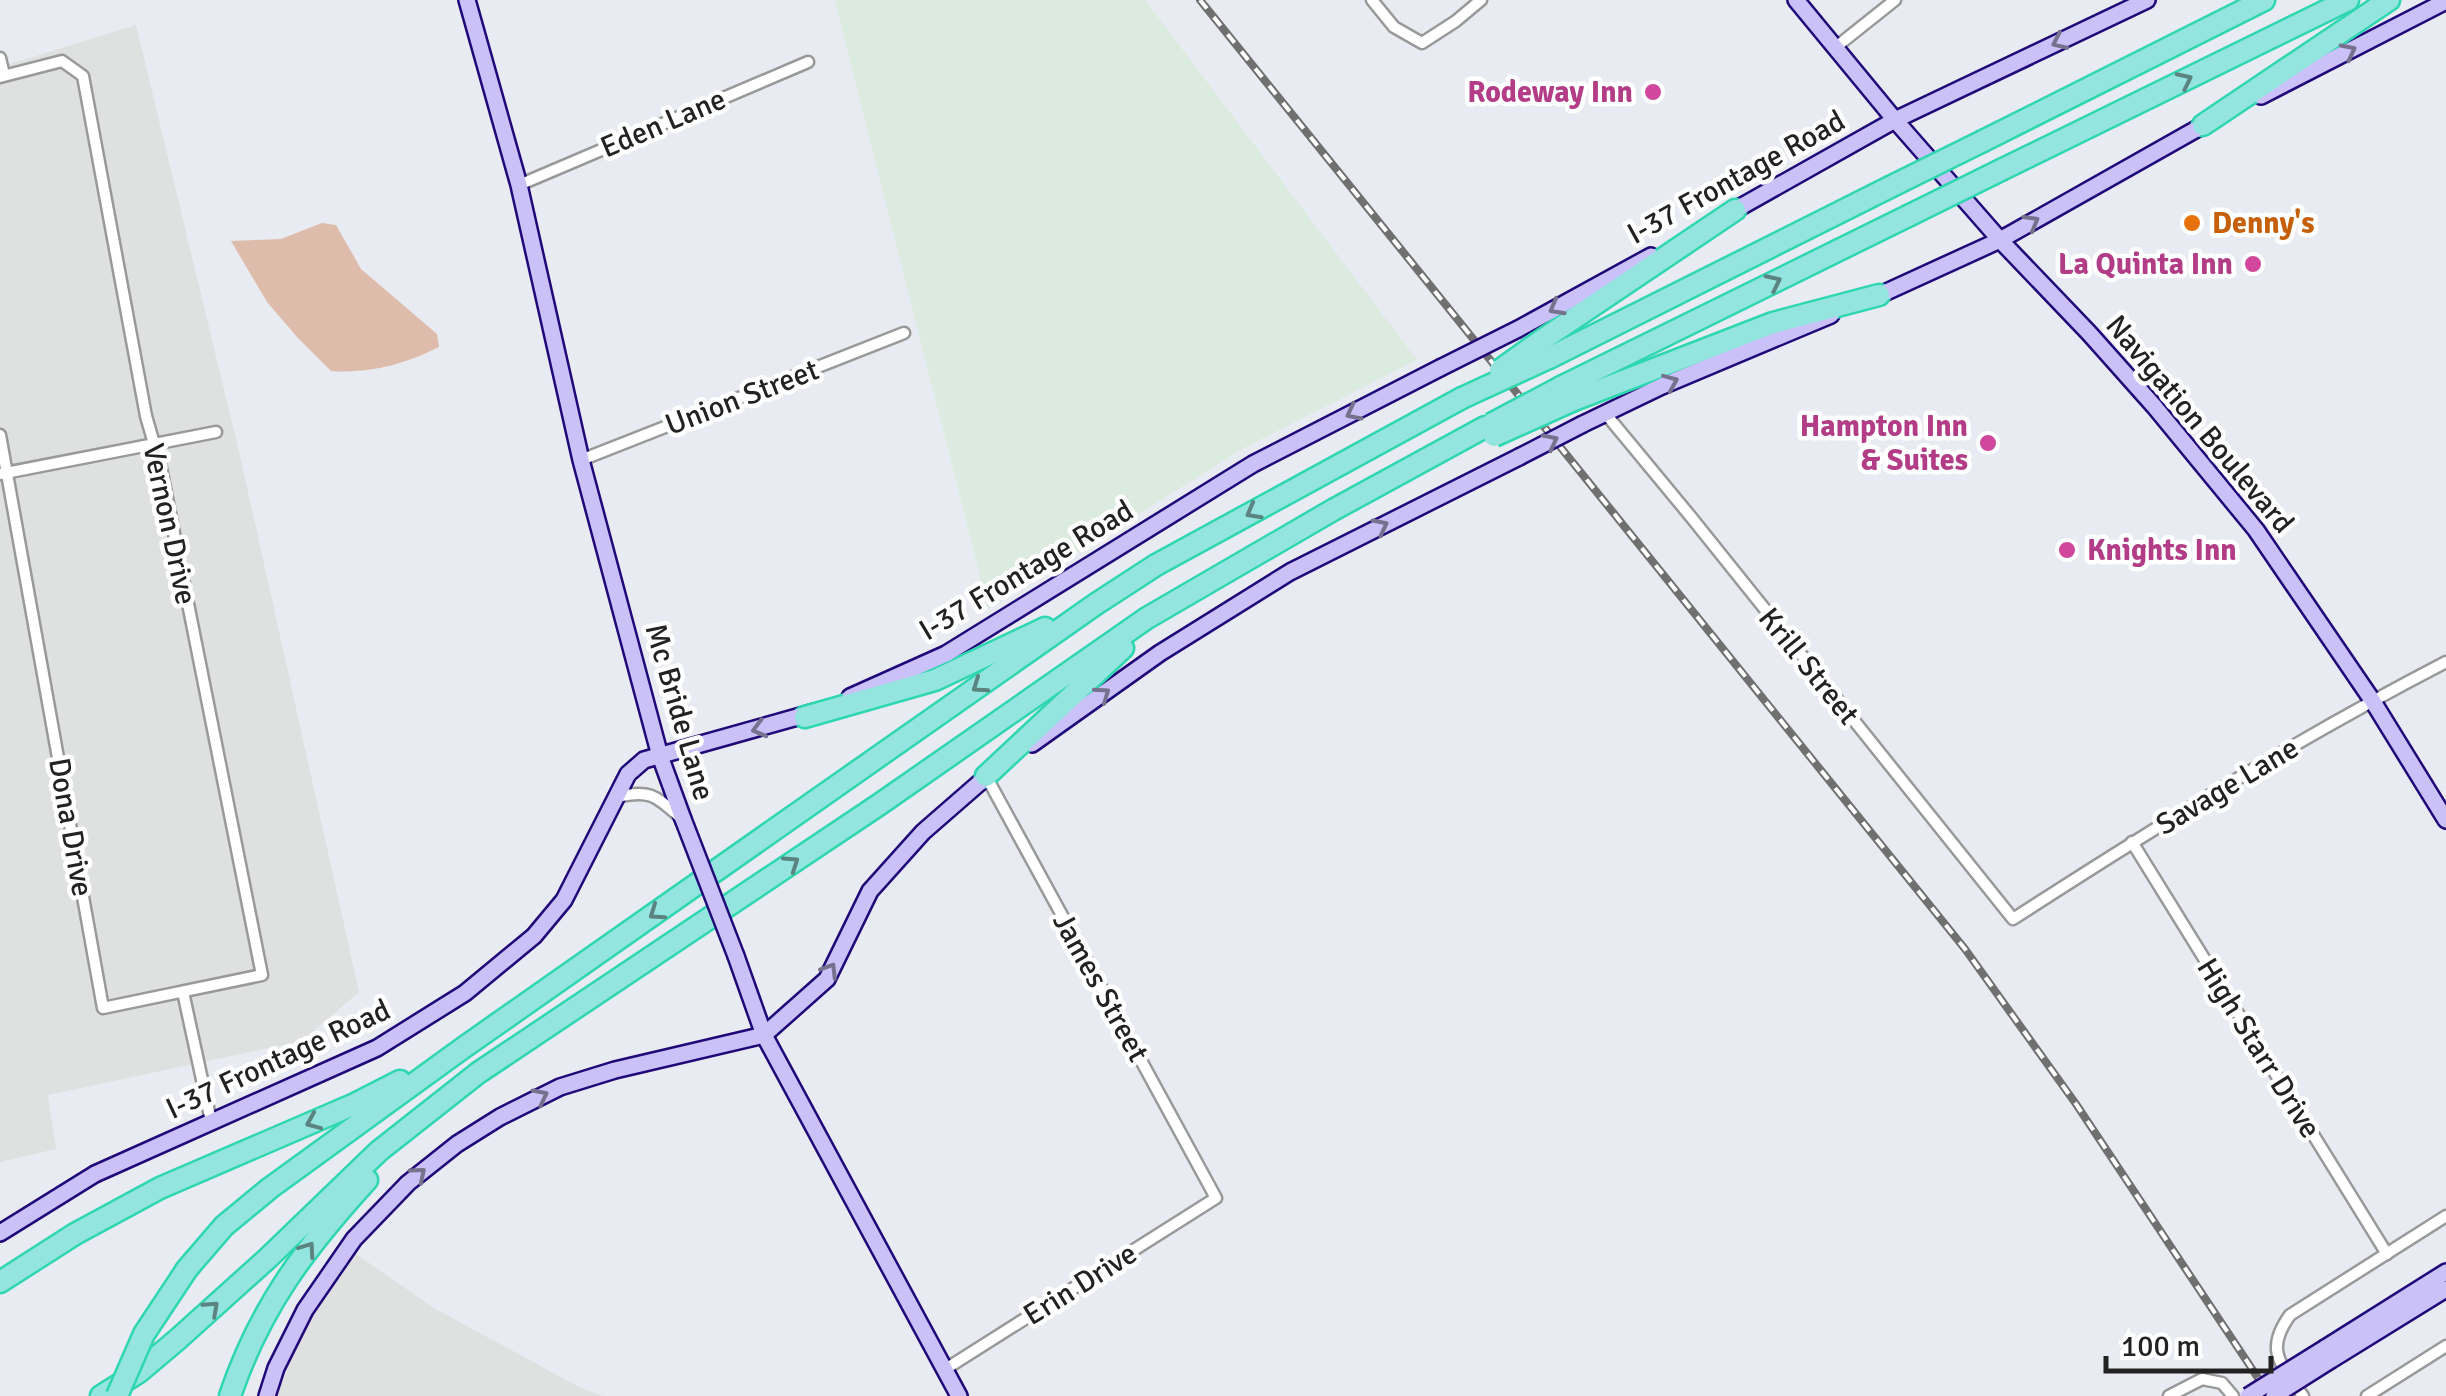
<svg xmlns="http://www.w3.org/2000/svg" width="2446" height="1396" font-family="Signika,sans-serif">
<rect width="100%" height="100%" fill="#e9ebf2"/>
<g fill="#dfe0e0">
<polygon points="136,25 241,460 359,992 302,1041 48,1095 56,1149 0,1162 0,67"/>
<polygon points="353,1252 434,1308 579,1387 603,1396 274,1396 289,1358 317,1305"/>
</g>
<polygon fill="#dbebe0" points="835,0 1145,0 1417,360 1242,449 988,609"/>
<path fill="#ddbcab" d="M322 223 336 225 361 269 437 334 439 347C406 364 368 374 331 371L297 337 267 302 231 241 281 239Z"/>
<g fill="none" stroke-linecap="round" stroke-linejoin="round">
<g stroke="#999" stroke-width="15">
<g id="street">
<polyline points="1372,0 1394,27 1422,43 1456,21 1481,0"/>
<polyline points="1836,47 1895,0"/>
<polyline points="0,58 4,75"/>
<polyline points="0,77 62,61 83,76 146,416 161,468 262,975 103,1008 0,435"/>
<polyline points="519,185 808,62"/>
<path d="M1605 413 1691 517 2013 919C2154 828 2297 739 2446 662"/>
<polyline points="581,460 904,333"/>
<polyline points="0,474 216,432"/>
<path d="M617 797C650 789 656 796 681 818"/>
<polyline points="2132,842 2387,1254"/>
<polyline points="183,992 211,1121"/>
<polyline points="944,1370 1216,1198 986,776"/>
<polyline points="2169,1396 2202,1379 2222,1383 2233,1396"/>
<path d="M2303 1396C2281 1364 2264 1351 2290 1315L2446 1216"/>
<polyline points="2367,1396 2446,1346"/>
</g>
</g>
<g stroke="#210879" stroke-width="20">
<g id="secondary">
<polyline points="467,0 519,185 581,460 660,756 683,819"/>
<polyline points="1796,0 1895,120 2000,240 2089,333 2154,406 2256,530 2372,700 2446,820"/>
<polyline points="2261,96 2446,1"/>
<polyline points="1728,214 1895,120 2147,0"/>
<polyline points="1871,299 2000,240 2209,122"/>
<polyline points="1518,329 1651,256"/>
<polyline points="1583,424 1662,386 1831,315"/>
<polyline points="850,697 946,654 1253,464 1440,368"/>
<polyline points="1032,744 1160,653 1290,572 1519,457"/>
<polyline points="736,956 764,1035 959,1396"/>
<polyline points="0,1233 95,1174 377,1048 465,993 534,936 564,900 628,774 644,760 815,712"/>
<polyline points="2325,1348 2446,1272"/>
<polyline points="2331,1360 2446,1289"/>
<polyline points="267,1396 276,1368 305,1310 354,1239 408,1183 457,1144 500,1117 560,1087 615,1070 764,1035 827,979 870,891 923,832 993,771"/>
</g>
</g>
<g stroke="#2fd7b0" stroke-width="25">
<g id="highway">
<polyline points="2203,125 2389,0"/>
<polyline points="1983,141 2264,0"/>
<polyline points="2003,169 2348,0"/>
<polyline points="1539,342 1735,210"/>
<polyline points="1549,358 1890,187"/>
<polyline points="1561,387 1908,216"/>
<polyline points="1574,400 1773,323 1879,295"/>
<polyline points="805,717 935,680 1045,628"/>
<polyline points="986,776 1123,648"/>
<polyline points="187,1269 224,1226 270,1188 463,1048 1096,604 1156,565 1462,398"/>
<polyline points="0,1282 75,1234 160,1188 355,1104 400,1081"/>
<polyline points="101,1396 139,1372 178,1339 268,1258 379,1151 478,1073 880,804 1147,618 1333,510 1485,427"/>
<path d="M230 1396C260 1307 305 1248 367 1180"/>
</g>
</g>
<use href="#street" stroke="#fff" stroke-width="10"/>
<use href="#secondary" stroke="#cac1f8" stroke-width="15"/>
<use href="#highway" stroke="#94e5df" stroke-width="20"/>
<g stroke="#707070" stroke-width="8">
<polyline id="rail" points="1200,0 1965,949 2076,1104 2270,1396"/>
</g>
<use href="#rail" stroke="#fff" stroke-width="4" stroke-dasharray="11" stroke-linecap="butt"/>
<g stroke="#210879" stroke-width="20" stroke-linecap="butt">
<g id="secondary-bridge">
<polyline points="1440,368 1518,329"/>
<polyline points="1519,457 1583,424"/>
<polyline points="683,819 736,956"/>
<polyline points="2248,1396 2325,1348"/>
<polyline points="2274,1396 2331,1360"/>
</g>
</g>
<g stroke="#2fd7b0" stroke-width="25" stroke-linecap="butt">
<g id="highway-bridge">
<polyline points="1890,187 1983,141"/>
<polyline points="1908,216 2003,169"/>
<polyline points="1500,370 1539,342"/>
<polyline points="1462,398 1549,358"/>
<polyline points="1491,424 1561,387"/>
<polyline points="1494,436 1574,400"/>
<polyline points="117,1396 144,1334 187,1269"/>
</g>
</g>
<use href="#secondary-bridge" stroke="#cac1f8" stroke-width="15"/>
<use href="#highway-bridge" stroke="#94e5df" stroke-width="20"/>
</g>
<defs><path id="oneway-chevron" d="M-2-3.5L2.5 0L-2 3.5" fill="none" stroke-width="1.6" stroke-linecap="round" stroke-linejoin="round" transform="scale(2.5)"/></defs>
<g stroke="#76728d">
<use href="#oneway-chevron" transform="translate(2059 42) rotate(155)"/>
<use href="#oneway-chevron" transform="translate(2349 51) rotate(-27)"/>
<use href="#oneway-chevron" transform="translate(2032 222) rotate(-30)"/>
<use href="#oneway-chevron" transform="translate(1556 308) rotate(151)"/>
<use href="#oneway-chevron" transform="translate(1671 382) rotate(-23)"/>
<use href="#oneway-chevron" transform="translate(1353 413) rotate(153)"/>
<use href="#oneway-chevron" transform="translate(1551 441) rotate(-27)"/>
<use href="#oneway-chevron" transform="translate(1381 526) rotate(-27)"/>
<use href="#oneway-chevron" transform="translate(1103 694) rotate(-35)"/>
<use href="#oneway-chevron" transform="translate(759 729) rotate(165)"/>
<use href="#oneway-chevron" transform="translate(830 970) rotate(-58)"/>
<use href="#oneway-chevron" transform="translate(541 1096) rotate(-27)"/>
<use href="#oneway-chevron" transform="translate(419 1174) rotate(-40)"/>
</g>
<g stroke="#5b8480">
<use href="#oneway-chevron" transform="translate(2185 80) rotate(-26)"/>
<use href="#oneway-chevron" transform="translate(1774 282) rotate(-26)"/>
<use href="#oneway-chevron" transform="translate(1253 512) rotate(151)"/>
<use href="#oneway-chevron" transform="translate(979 686) rotate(145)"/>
<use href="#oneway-chevron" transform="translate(792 863) rotate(-34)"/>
<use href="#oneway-chevron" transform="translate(656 913) rotate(145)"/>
<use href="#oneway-chevron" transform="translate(313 1122) rotate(157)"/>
<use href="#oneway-chevron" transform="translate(308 1249) rotate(-55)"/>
<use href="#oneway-chevron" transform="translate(212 1308) rotate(-42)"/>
</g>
<g fill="#d1479c" stroke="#fff" stroke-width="4">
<circle cx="1653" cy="92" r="10"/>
<circle cx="2253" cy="264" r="10"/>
<circle cx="1988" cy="443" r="10"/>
<circle cx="2067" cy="550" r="10"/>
</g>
<circle fill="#e8710a" stroke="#fff" stroke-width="4" cx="2192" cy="223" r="10"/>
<g text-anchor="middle" stroke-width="9" stroke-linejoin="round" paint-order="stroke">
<g font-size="30" font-weight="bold" fill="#b23c85" stroke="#fff" text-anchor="end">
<text x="1633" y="102">Rodeway Inn</text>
<text x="2233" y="274">La Quinta Inn</text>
<text x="1968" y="436">Hampton Inn<tspan x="1968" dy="34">&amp; Suites</tspan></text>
<text x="2087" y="560" text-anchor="start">Knights Inn</text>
</g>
<g font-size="30" fill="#222" stroke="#fff">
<text transform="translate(663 123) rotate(-23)" y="10">Eden Lane</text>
<text transform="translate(1736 177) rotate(-29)" y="10">I-37 Frontage Road</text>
<text transform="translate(742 397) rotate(-21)" y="10">Union Street</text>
<text transform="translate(2200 424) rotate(50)" y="10">Navigation Boulevard</text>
<text transform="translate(170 524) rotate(78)" y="10">Vernon Drive</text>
<text transform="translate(1026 570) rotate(-31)" y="10">I-37 Frontage Road</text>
<text transform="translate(1809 666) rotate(51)" y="10">Krill Street</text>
<text transform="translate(680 712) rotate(74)" y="10">Mc Bride Lane</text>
<text transform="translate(2227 786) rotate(-31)" y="10">Savage Lane</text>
<text transform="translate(71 827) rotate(80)" y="10">Dona Drive</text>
<text transform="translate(1101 987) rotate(61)" y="10">James Street</text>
<text transform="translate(2259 1048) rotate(58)" y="10">High Starr Drive</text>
<text transform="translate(278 1059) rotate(-25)" y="10">I-37 Frontage Road</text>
<text transform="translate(1080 1284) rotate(-32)" y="10">Erin Drive</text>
</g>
<g font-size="30" font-weight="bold" fill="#c56008" stroke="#fff" text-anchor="start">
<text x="2212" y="233">Denny's</text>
</g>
</g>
<path d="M2106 1356v15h165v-15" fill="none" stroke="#222222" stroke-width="5"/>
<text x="2121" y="1356" font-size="30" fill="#222222" stroke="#ffffff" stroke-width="8" paint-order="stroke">100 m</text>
</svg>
